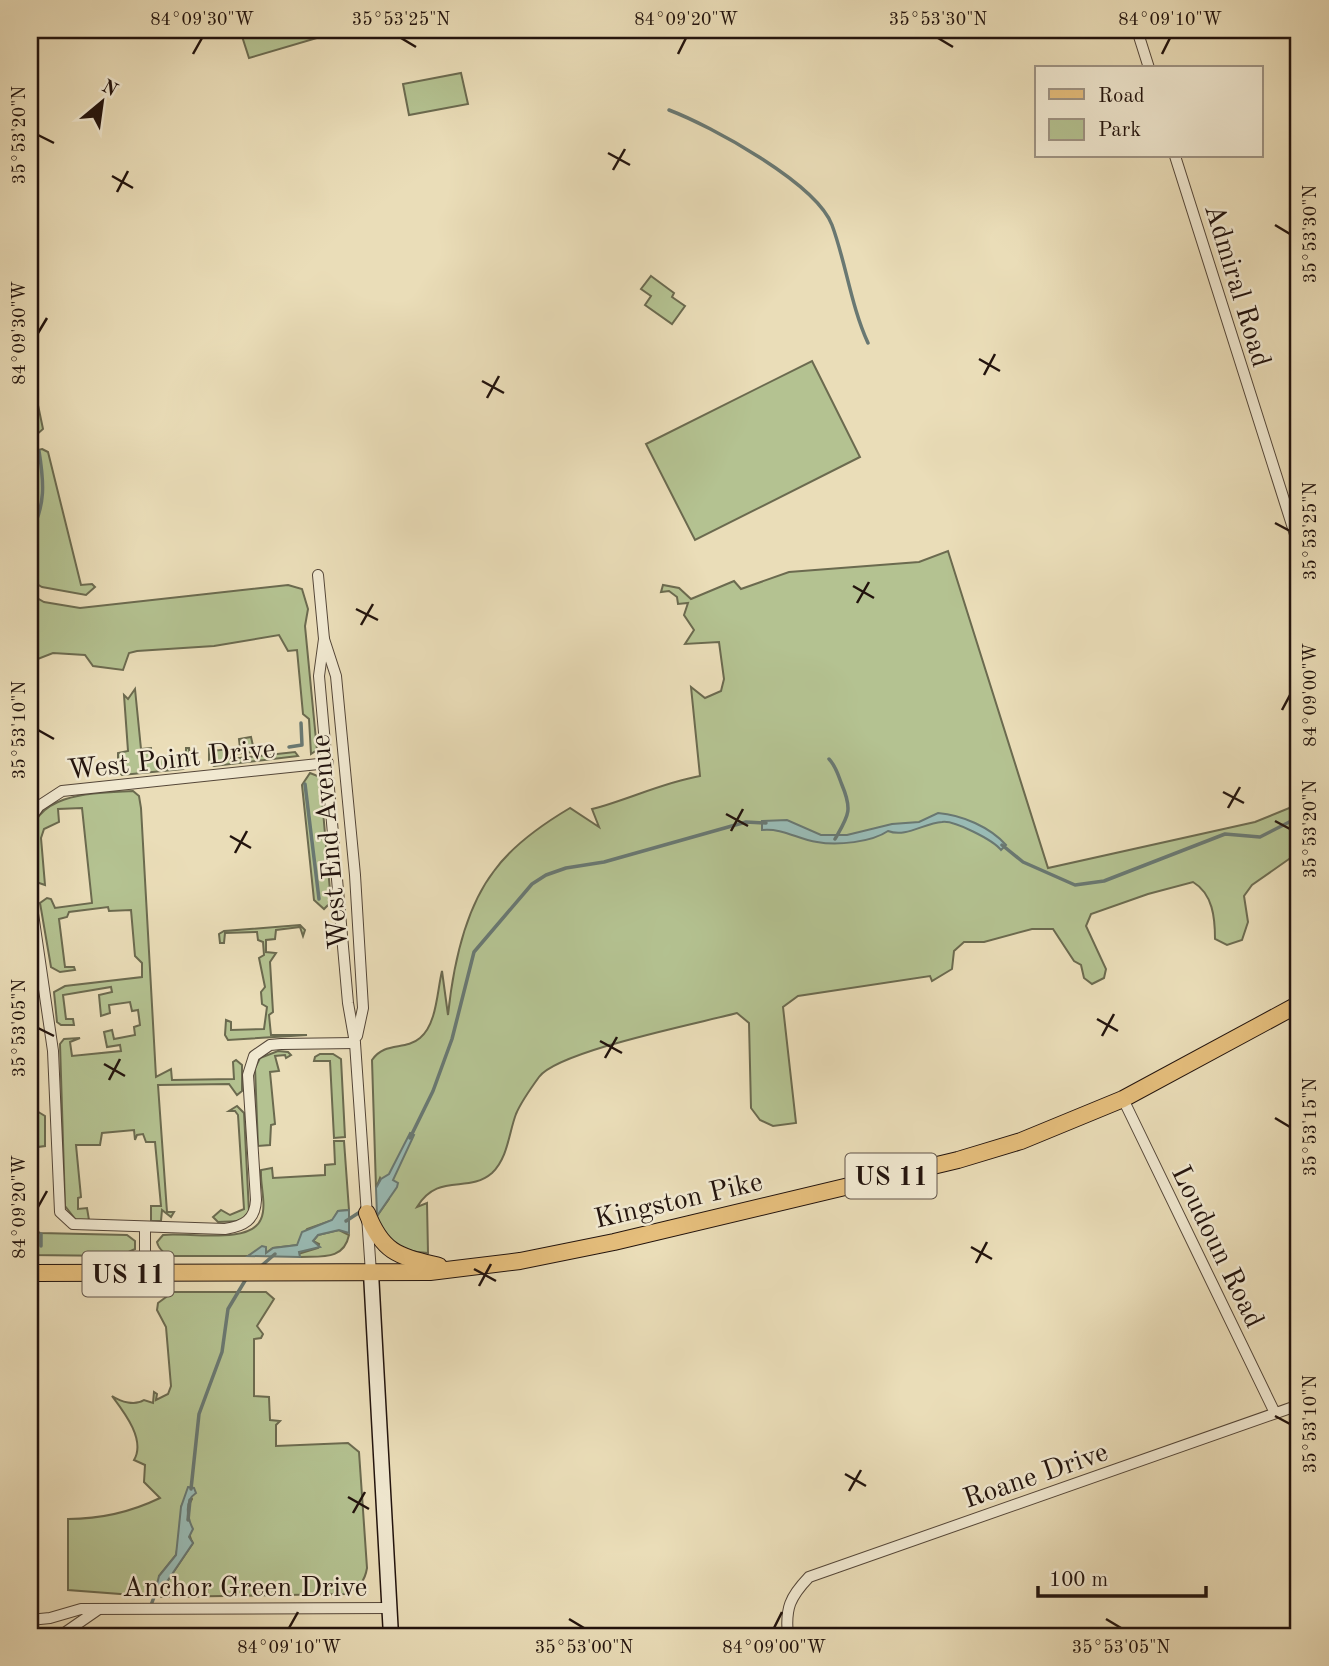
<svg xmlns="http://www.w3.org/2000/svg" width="1329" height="1666" font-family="'Old Standard TT',serif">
<rect width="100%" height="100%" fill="#eaddb8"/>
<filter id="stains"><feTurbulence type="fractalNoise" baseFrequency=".00286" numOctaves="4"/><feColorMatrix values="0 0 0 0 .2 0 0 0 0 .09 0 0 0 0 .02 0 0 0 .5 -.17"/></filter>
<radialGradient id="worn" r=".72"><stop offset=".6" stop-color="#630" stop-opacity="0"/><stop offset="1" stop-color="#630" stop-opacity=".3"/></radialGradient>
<g fill="#b4c291" stroke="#6b6a4f" stroke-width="2" fill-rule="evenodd">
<polygon points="240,30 344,30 249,58"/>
<polygon points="461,73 468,104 409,115 403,84"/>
<polygon points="651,276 674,293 672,297 685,306 672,324 645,305 651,296 641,289"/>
<polygon points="812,361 860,457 695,540 646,444"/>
<polygon points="30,367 43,429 34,437 30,436"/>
<polygon points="42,449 48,452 81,585 92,584 95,587 86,595 42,587 30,580 30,452"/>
<path d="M948 551 1048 868 1255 822 1299 804V852L1252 885 1244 896 1248 922 1242 940 1227 945 1215 939C1215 918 1213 894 1193 882L1148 894 1091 914 1086 926 1106 969 1104 978 1092 984 1084 978 1081 965 1074 961 1053 929H1032L984 942H964L954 951 952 969 932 981 930 976 798 996 783 1007 796 1123 773 1126 760 1120 751 1108 749 1023 737 1013C700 1023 558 1051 539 1077 531 1088 521 1102 516 1114 509 1132 508 1158 492 1173 468 1194 438 1172 417 1207L427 1203 428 1253C401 1251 383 1246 377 1216L389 1199 380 1178 376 1188 372 1060C385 1041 405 1051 420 1038 437 1024 437 991 442 971L448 1015C453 967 464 910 494 871 512 846 543 824 570 808L599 827 592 809C628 800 661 783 700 776L691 687 705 698 721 691 724 679 719 642 685 644 694 630 684 615 688 603 678 604 677 597 669 591 661 592 663 585 679 588 691 599 734 581 741 589 789 572 919 562Z"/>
<polygon points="288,585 302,589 308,609 305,626 317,750 311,754 309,719 303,714 297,650 288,651 279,635 214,646 137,651 129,653 123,670 93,666 85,655 53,653 30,662 30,594 44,602 80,608"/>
<polygon points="135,689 141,749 151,748 152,758 186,754 186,748 189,748 190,764 183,769 122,775 118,771 118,753 128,751 124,695 128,699"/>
<polygon points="251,737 253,746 260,746 255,752 231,754 230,759 295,752 298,756 214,766 209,763 209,743 211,751 240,748 239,739"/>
<polygon points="310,773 320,777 331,902 324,909 314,900 302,785"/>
<path d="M133 791 139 796 141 808 156 1077 171 1069 172 1080 234 1079 233 1062 236 1060 242 1065V1091L237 1095 229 1084 158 1085 167 1212H174L171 1217 162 1210 161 1221H151V1206H161L155 1142H146L143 1134 137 1135 135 1140 134 1130 102 1133 100 1145H76L81 1197 78 1198V1209L87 1208 89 1220H76L65 1206 60 1044 64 1039 80 1038 70 1042 72 1056 121 1051 120 1045 107 1047 104 1032 112 1030 114 1039 135 1035 134 1027 140 1025 138 1010 132 1011 130 1002 109 1005 110 1013 101 1016 99 995 112 992 111 987 63 995 66 1019H73L74 1025H61L57 1022 54 992 65 986 142 977V963L135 956 131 910 109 911 108 907 69 912 67 917 59 919 65 967H74L75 970 60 972 51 967 40 903 47 898 51 899 55 908 92 903 82 808 58 809 59 822 44 829 41 838 45 885 36 882C34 868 30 853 31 839 33 791 99 793 133 791Z"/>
<polygon points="300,925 305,930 303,936 300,927 276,930 275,939 266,940 266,952 276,953 270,962 273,1012 269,1015 271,1035 307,1035 228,1040 225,1035 226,1020 231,1022 231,1030 264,1029 267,1007 262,1004 261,992 265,987 259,958 264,955 263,942 258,940 257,932 225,933 224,943 220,943 219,934 224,931"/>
<polygon points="278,1051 288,1052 291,1055 286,1058 285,1055 275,1056 279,1071 270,1072 275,1124 271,1125 270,1145 258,1146 255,1068 260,1058"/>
<polygon points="320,1054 333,1054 341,1059 345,1137 334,1138 330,1061 314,1061 315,1057"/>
<polygon points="237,1106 244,1113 249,1212 241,1221 218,1222 213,1217 221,1210 230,1215 244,1209 238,1115 235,1111 229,1111"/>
<polygon points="35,1110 45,1116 45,1146 30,1148 30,1114"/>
<path d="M334 1141H344L349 1210 338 1211 333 1220 307 1229 298 1245 273 1248 266 1253 258 1250 248 1256H175C166 1255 159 1250 157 1242L163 1235C187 1232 251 1245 261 1219 267 1205 260 1186 261 1170L272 1168 273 1178 325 1175V1165L335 1164Z"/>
<polygon points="30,1228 40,1233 127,1235 135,1241 135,1249 120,1256 30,1255"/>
<path d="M339 1230 349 1235C344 1260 322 1256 300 1257L298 1254 318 1248 319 1244 313 1241 318 1235Z"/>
<path d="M173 1292H266L274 1299 257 1326 263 1334 261 1338 254 1339V1396L269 1397 270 1420 280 1421 276 1425V1446L348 1443 359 1452 367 1568C365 1581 359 1588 346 1594L160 1597 68 1590V1519C100 1519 131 1512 160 1498L144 1482 145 1465 134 1460C146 1440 124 1412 112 1396 121 1402 135 1406 144 1400L153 1403 154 1392 157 1394 156 1400 168 1394 171 1386 166 1327 157 1310 158 1303ZM188 1493 192 1499C186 1508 187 1535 193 1543L162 1589 159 1576 176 1555 181 1529V1507Z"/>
</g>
<g fill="#99bbb5" stroke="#697872" stroke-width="2">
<path d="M938 813C962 815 990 827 1006 845L1001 850C993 840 954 820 942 822 924 823 906 838 888 831 872 842 837 846 817 842 797 839 783 828 762 830V821L787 820 821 835H847L892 824 919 822Z"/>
<polygon points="410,1133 414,1135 393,1180 398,1183 397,1187 377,1216 376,1188 381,1179 389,1174"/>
<polygon points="349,1210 349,1233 339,1230 318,1235 313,1241 320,1247 299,1252 300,1257 248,1256 262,1246 266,1247 266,1253 273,1248 297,1245 302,1232 332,1220 338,1211"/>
<path d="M188 1487 194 1488 196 1493C184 1501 187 1517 193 1529L189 1537 193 1543 162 1589 156 1588 159 1576 176 1555 181 1507Z"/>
</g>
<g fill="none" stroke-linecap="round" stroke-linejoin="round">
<g stroke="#697872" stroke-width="3.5">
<path d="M669 110C711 126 816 183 832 225 846 263 851 306 868 343"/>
<polyline points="30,413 36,435"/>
<path d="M30 534C46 506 44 482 39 451"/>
<polyline points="289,747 302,745 301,723"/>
<path d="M829 759C836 766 838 775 842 785 853 811 848 816 835 839"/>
<polyline points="305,784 319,899"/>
<polyline points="1002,845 1023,862 1075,885 1104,881 1225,834 1260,837 1299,817"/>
<polyline points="410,1138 433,1091 452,1039 474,952 532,884 546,875 566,868 604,862 746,822 766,823"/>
<polyline points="346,1221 363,1210"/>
<polyline points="41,1246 41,1234"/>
<polyline points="260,1267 275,1254"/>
<polyline points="191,1489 199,1414 222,1352 228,1309 246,1279"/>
<polyline points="188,1520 190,1500"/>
<polyline points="150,1608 158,1586"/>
</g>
<g stroke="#544638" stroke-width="12">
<g id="street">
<polyline points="1137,30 1149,68"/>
<polyline points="1175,156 1299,547"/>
<polyline points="318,575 324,639 336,676 355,875 363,1008 357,1036"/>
<polyline points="324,639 319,676 348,1003 355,1043 371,1273"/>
<polyline points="30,819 39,806 62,791 328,763"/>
<path d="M30 893 53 1051 60 1212 73 1224 225 1229C244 1226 255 1220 256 1200L248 1075 254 1056 270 1045 281 1044 355 1043"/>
<polyline points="1123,1099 1275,1413"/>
<polyline points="145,1228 145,1274"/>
<polyline points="30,1620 50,1618 81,1609 390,1608"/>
<polyline points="60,1636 99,1609"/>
<path d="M788 1636C785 1608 790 1597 809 1577L1299 1405"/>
</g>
</g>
<g stroke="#22130d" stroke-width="17">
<polyline id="secondary" points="371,1273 391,1636"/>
</g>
<g stroke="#22130d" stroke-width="18">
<g id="primary">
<path d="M367 1213C383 1254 399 1256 439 1266"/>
<polyline points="30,1273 430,1272 520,1261 614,1242 958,1160 1021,1141 1123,1099 1299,1004"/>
</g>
</g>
<use href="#street" stroke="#f1e9d1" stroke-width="10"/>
<use href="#secondary" stroke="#f1e9d1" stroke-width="14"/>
<use href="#primary" stroke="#e5be7c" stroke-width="16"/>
</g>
<path fill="none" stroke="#22130d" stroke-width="2.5" d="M401 38 416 47M938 38 953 47M193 54 202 38M678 54 686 38M1162 54 1170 38M38 135 54 143M608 153 630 165M613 170 625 149M112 176 133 188M117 192 128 171M1275 225 1290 234M38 333 47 318M979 359 1000 371M984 375 995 354M482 381 504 393M487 398 499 376M1275 523 1290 531M853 586 874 598M857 603 869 582M356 609 378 620M361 625 373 604M1282 710 1290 695M38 730 54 739M1223 792 1244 803M1228 808 1240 787M726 814 748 826M1275 821 1290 829M731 831 743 809M230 836 251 848M235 853 247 831M1097 1019 1118 1031M38 1028 54 1036M1102 1036 1114 1014M600 1041 622 1053M605 1058 617 1037M104 1064 125 1076M109 1080 120 1059M1275 1118 1290 1127M38 1207 47 1191M971 1247 992 1259M976 1263 987 1242M474 1269 496 1281M479 1286 491 1264M1275 1416 1290 1424M845 1474 866 1486M849 1491 861 1470M348 1497 369 1509M353 1513 365 1492M569 1619 584 1628M1106 1619 1121 1628M289 1628 298 1612M774 1628 782 1612"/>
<g text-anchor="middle" stroke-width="5" stroke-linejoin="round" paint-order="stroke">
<g fill="#f1e9d1" stroke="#605348" stroke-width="2">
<rect x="845.5" y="1153.5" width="91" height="45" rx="5"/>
<rect x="82.5" y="1251.5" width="91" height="45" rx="5"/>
</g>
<g font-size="26" font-weight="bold" fill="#22130d">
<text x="891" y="1185">US 11</text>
<text x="128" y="1283">US 11</text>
</g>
<g font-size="28" fill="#22130d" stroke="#f1e9d1">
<text transform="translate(1239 285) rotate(73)" y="10">Admiral Road</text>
<text transform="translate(171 758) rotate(-6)" y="10">West Point Drive</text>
<text transform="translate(328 842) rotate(-95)" y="10">West End Avenue</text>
<text transform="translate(678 1199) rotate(-13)" y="10">Kingston Pike</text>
<text transform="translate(1219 1246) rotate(64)" y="10">Loudoun Road</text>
<text transform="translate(1035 1474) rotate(-19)" y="10">Roane Drive</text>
<text x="245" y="1596">Anchor Green Drive</text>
</g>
</g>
<rect width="1329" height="1666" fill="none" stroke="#eaddb8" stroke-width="77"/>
<rect x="1035" y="66" width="228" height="91" fill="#f1e9d1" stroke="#9e9383" stroke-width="2"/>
<rect x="1049" y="89" width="35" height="10" fill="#e5be7c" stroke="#9e9383" stroke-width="2"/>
<text x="1098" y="102" font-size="21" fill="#22130d">Road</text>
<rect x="1049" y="119" width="35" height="21" fill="#b4c291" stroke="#9e9383" stroke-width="2"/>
<text x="1098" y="136" font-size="21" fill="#22130d">Park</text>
<g transform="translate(102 102) rotate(29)" stroke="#f1e9d1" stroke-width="5" paint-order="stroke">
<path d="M0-5L12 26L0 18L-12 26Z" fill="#22130d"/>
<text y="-10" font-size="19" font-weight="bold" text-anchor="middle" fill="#22130d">N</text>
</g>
<path d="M1038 1586v10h168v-10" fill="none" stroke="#22130d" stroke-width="3.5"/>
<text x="1049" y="1586" font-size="21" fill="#22130d" stroke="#f1e9d1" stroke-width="5" paint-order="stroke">100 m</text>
<rect x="38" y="38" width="1252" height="1590" fill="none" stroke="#22130d" stroke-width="2.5"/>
<g font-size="18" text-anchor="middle" fill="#22130d">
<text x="202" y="25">84°09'30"W</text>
<text x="401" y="25">35°53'25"N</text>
<text x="686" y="25">84°09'20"W</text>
<text x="938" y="25">35°53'30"N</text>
<text x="1170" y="25">84°09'10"W</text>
<text transform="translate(19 135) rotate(-90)" y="6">35°53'20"N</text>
<text transform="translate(1310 234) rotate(-90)" y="6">35°53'30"N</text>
<text transform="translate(19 333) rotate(-90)" y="6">84°09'30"W</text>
<text transform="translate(1310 531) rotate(-90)" y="6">35°53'25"N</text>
<text transform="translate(1310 695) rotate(-90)" y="6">84°09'00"W</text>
<text transform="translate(19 730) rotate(-90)" y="6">35°53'10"N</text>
<text transform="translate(1310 829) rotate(-90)" y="6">35°53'20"N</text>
<text transform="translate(19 1028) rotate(-90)" y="6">35°53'05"N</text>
<text transform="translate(1310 1127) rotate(-90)" y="6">35°53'15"N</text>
<text transform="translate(19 1207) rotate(-90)" y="6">84°09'20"W</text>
<text transform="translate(1310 1424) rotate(-90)" y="6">35°53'10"N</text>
<text x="289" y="1653">84°09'10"W</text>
<text x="584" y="1653">35°53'00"N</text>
<text x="774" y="1653">84°09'00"W</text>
<text x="1121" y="1653">35°53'05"N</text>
</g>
<rect width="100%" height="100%" filter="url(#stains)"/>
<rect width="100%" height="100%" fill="url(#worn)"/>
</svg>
